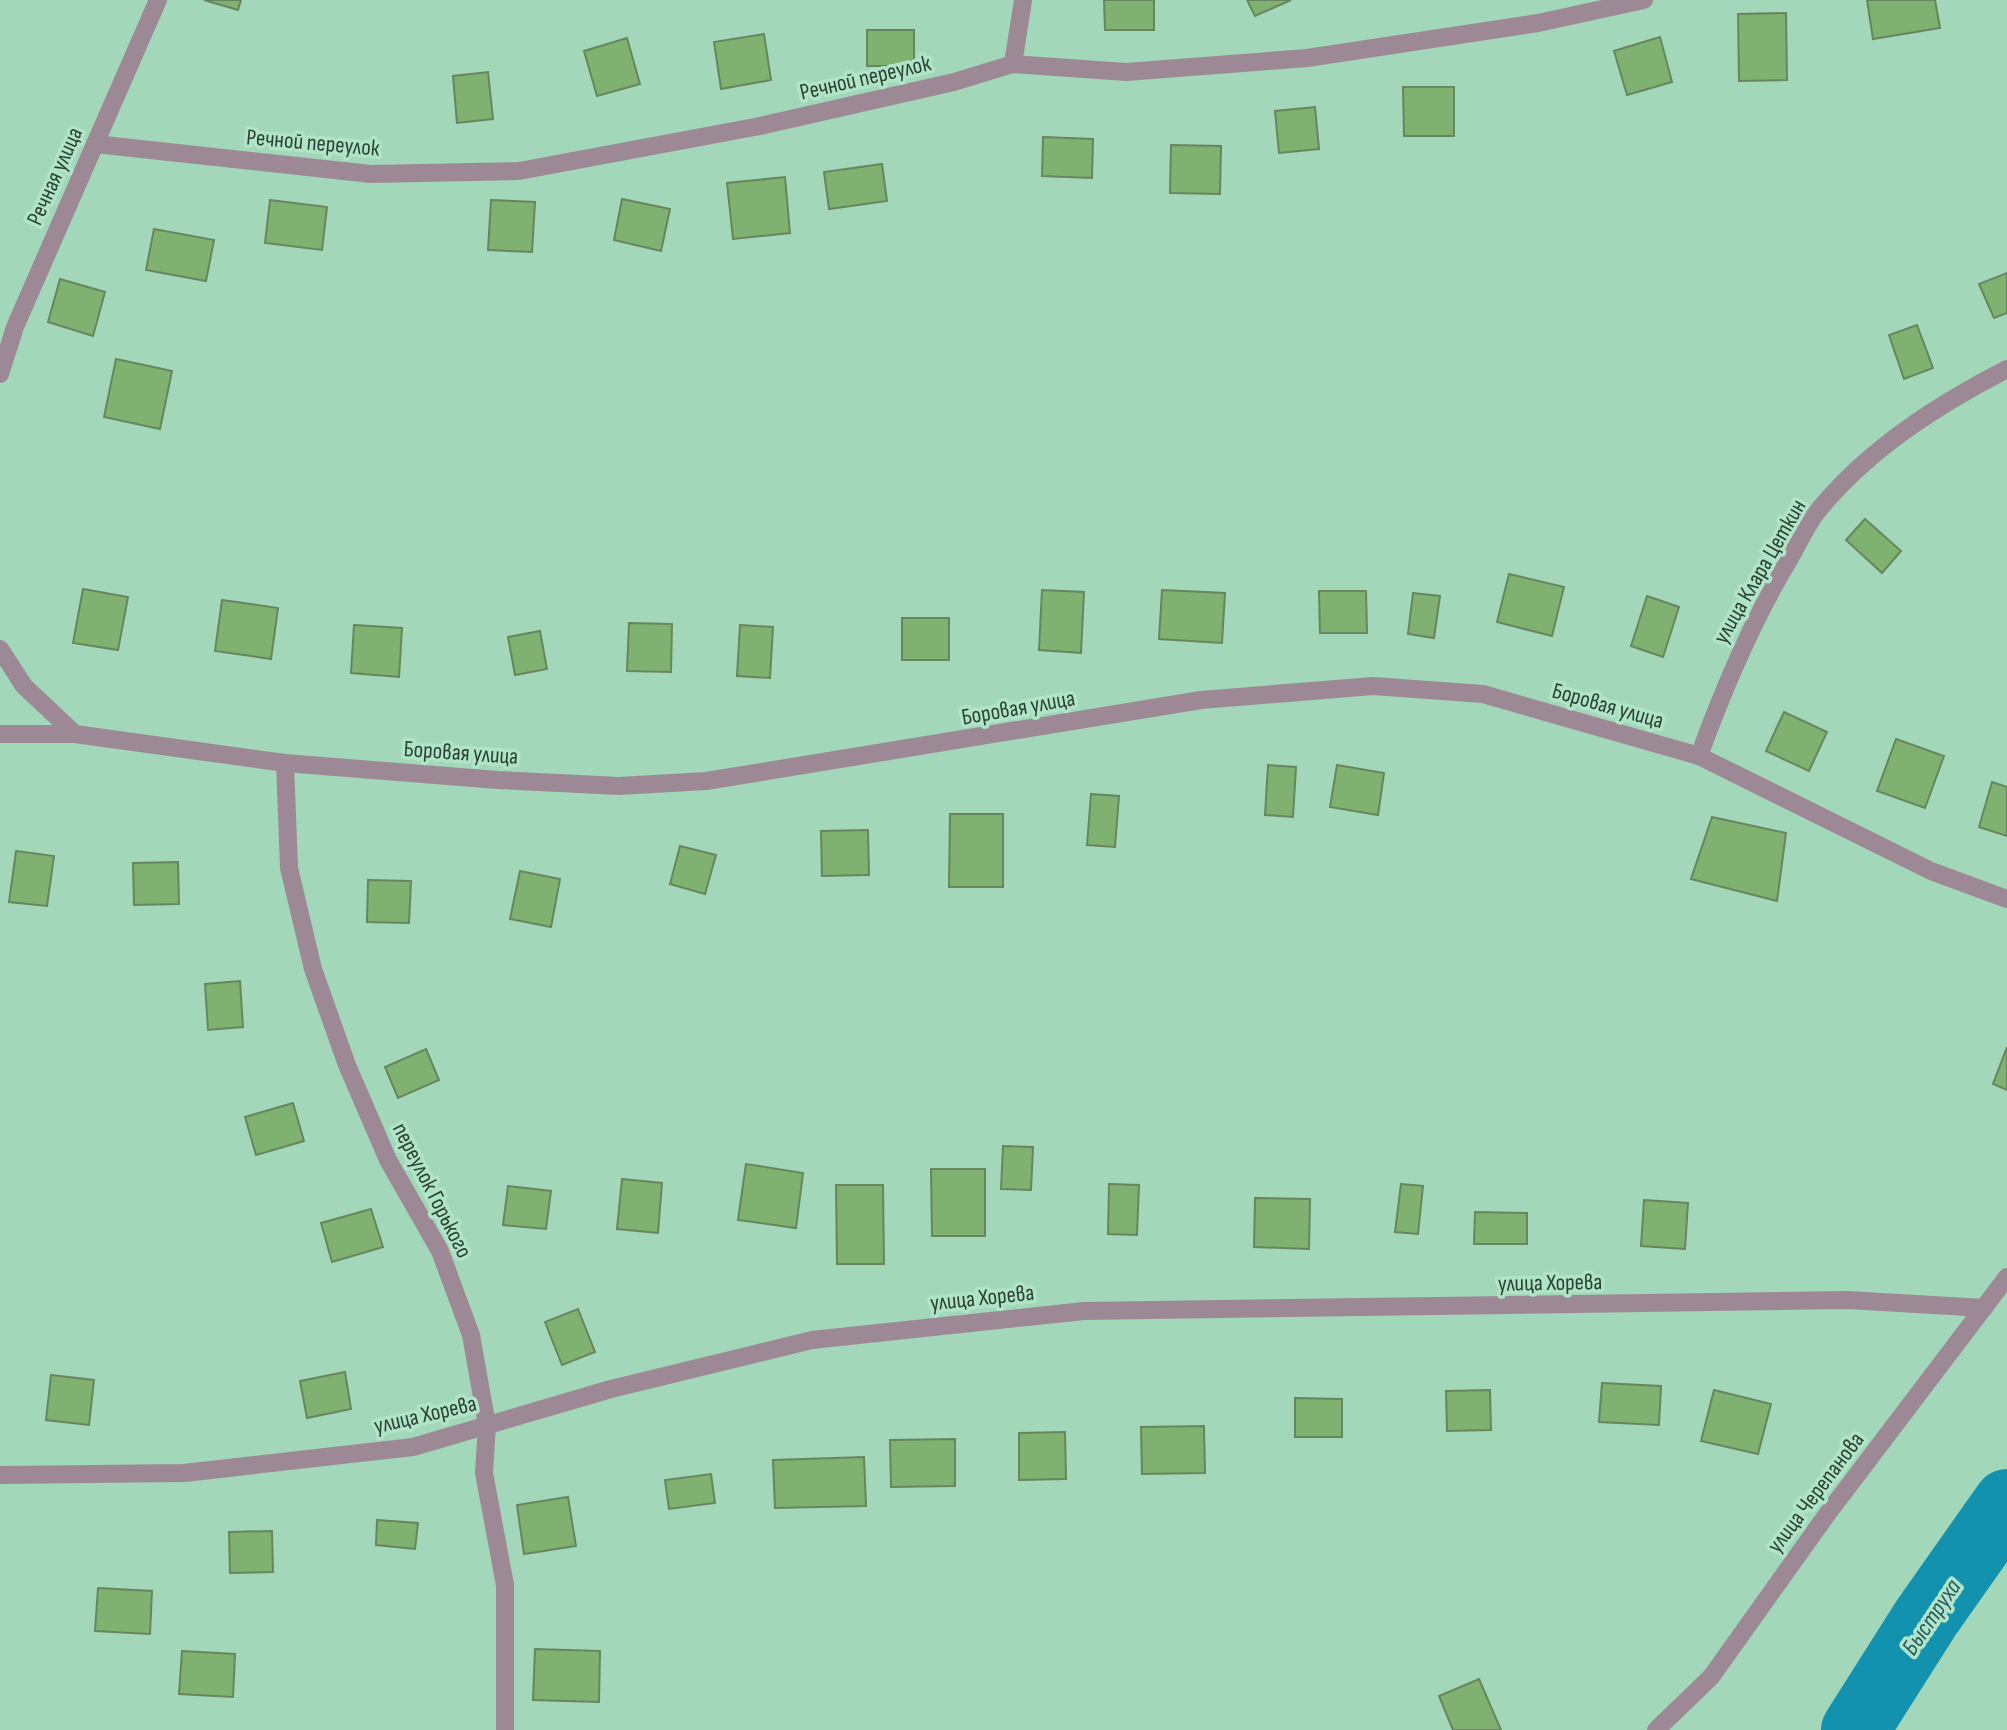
<svg xmlns="http://www.w3.org/2000/svg" width="2007" height="1730" font-family="'Sofia Sans Condensed',sans-serif">
<rect width="100%" height="100%" fill="#a3d7b9"/>
<g fill="none" stroke-linecap="round" stroke-linejoin="round">
<polyline stroke="#1292af" stroke-width="68" points="1855,1730 1926,1618 2007,1503"/>
</g>
<g fill="#7fb270" stroke="#67865e" stroke-width="2">
<polygon points="204,0 241,0 238,10"/>
<polygon points="1104,0 1154,0 1154,30 1105,30"/>
<polygon points="1247,0 1291,0 1255,16"/>
<polygon points="1867,0 1935,0 1940,28 1873,39"/>
<polygon points="1786,13 1787,80 1739,81 1738,14"/>
<rect x="867" y="30" width="47" height="36"/>
<polygon points="764,34 771,80 721,89 714,42"/>
<polygon points="1660,37 1672,82 1627,95 1614,51"/>
<polygon points="627,38 640,84 597,96 584,51"/>
<polygon points="488,72 493,119 457,123 453,76"/>
<polygon points="1403,87 1454,87 1454,136 1404,136"/>
<polygon points="1315,107 1319,149 1279,153 1275,111"/>
<polygon points="1043,137 1093,139 1092,178 1042,176"/>
<polygon points="1171,145 1221,146 1220,194 1170,193"/>
<polygon points="882,164 887,201 829,209 824,172"/>
<polygon points="785,177 790,233 733,239 727,183"/>
<polygon points="622,199 670,209 661,251 614,240"/>
<polygon points="270,200 327,207 322,250 265,243"/>
<polygon points="491,200 535,202 532,252 488,250"/>
<polygon points="154,229 214,240 206,281 146,270"/>
<polygon points="2007,273 2007,313 1994,318 1979,284"/>
<polygon points="60,279 105,292 93,336 48,322"/>
<polygon points="1917,325 1933,368 1904,379 1889,335"/>
<polygon points="116,359 172,371 160,429 104,417"/>
<polygon points="1865,519 1901,551 1882,573 1846,540"/>
<polygon points="1509,574 1564,587 1552,636 1497,622"/>
<polygon points="83,589 128,597 118,650 73,643"/>
<polygon points="1042,590 1084,592 1081,653 1039,650"/>
<polygon points="1162,590 1225,593 1222,643 1159,639"/>
<polygon points="1319,591 1366,591 1367,633 1320,633"/>
<polygon points="1413,593 1440,596 1434,638 1408,634"/>
<polygon points="1647,596 1679,607 1663,657 1631,646"/>
<polygon points="222,600 278,608 271,659 215,651"/>
<rect x="902" y="618" width="47" height="42"/>
<polygon points="629,623 672,624 671,672 627,671"/>
<polygon points="354,625 402,628 399,677 351,673"/>
<polygon points="740,625 773,627 770,678 737,676"/>
<polygon points="540,631 547,669 515,675 508,637"/>
<polygon points="1784,712 1827,732 1809,771 1766,751"/>
<polygon points="1896,739 1944,756 1925,808 1877,791"/>
<polygon points="1268,765 1296,767 1293,817 1265,815"/>
<polygon points="1337,765 1384,773 1378,815 1330,807"/>
<polygon points="1992,782 2007,787 2007,836 1979,827"/>
<polygon points="1091,794 1119,796 1115,847 1087,845"/>
<polygon points="950,814 1003,814 1003,887 949,887"/>
<polygon points="1712,817 1786,833 1777,901 1691,879"/>
<polygon points="868,830 869,875 822,876 821,831"/>
<polygon points="680,846 716,855 705,894 670,884"/>
<polygon points="16,851 54,856 47,906 9,902"/>
<polygon points="178,862 179,904 134,905 133,863"/>
<polygon points="520,871 560,879 551,927 510,919"/>
<polygon points="368,880 411,881 409,923 367,922"/>
<polygon points="240,981 243,1027 208,1030 205,984"/>
<polygon points="2007,1047 2007,1090 1993,1084"/>
<polygon points="426,1049 439,1080 398,1098 385,1067"/>
<polygon points="293,1103 304,1141 256,1155 245,1117"/>
<polygon points="1003,1146 1033,1147 1031,1190 1001,1189"/>
<polygon points="746,1164 803,1173 796,1228 738,1220"/>
<polygon points="931,1169 985,1169 985,1236 932,1236"/>
<polygon points="622,1179 662,1183 658,1233 617,1229"/>
<polygon points="1109,1184 1139,1185 1137,1235 1108,1234"/>
<polygon points="1401,1184 1423,1186 1418,1234 1395,1232"/>
<polygon points="836,1185 883,1185 884,1264 837,1264"/>
<polygon points="508,1186 551,1191 546,1229 503,1225"/>
<polygon points="1255,1198 1310,1199 1309,1249 1254,1247"/>
<polygon points="1644,1200 1688,1203 1685,1249 1641,1246"/>
<polygon points="371,1209 383,1247 332,1262 321,1223"/>
<polygon points="1475,1212 1527,1213 1527,1244 1474,1244"/>
<polygon points="578,1309 595,1352 562,1365 545,1322"/>
<polygon points="345,1372 351,1409 307,1418 300,1381"/>
<polygon points="51,1375 94,1380 89,1425 46,1420"/>
<polygon points="1602,1383 1661,1386 1659,1425 1599,1422"/>
<polygon points="1490,1390 1491,1430 1447,1431 1446,1391"/>
<polygon points="1714,1390 1771,1404 1758,1454 1701,1441"/>
<polygon points="1295,1398 1342,1399 1342,1437 1295,1437"/>
<polygon points="1204,1426 1205,1473 1142,1474 1141,1427"/>
<polygon points="1065,1432 1066,1479 1019,1480 1019,1433"/>
<polygon points="955,1439 955,1486 891,1487 890,1440"/>
<polygon points="864,1457 866,1506 775,1508 773,1460"/>
<polygon points="711,1474 715,1503 669,1509 665,1480"/>
<polygon points="568,1497 576,1546 524,1554 517,1505"/>
<polygon points="377,1520 418,1523 415,1549 376,1545"/>
<polygon points="272,1531 273,1572 230,1573 229,1532"/>
<polygon points="98,1588 152,1591 150,1634 95,1631"/>
<polygon points="535,1649 600,1651 599,1702 533,1700"/>
<polygon points="182,1651 235,1654 233,1697 179,1694"/>
<polygon points="1479,1679 1501,1730 1453,1730 1439,1696"/>
</g>
<g fill="none" stroke-linecap="round" stroke-linejoin="round">
<g stroke="#9d8996" stroke-width="18">
<polyline points="1013,64 1023,0"/>
<polyline points="95,144 371,174 519,171 760,126 954,82 1013,64 1126,72 1307,58 1538,23 1644,0"/>
<polyline points="0,374 15,327 158,0"/>
<polyline points="0,649 24,686 75,734"/>
<polyline points="0,734 75,734 285,763 498,780 619,786 706,781 1201,700 1373,686 1483,694 1699,756 1931,871 2007,899"/>
<path d="M1699 756C1724 687 1752 621 1790 558 1799 543 1806 526 1817 512 1867 450 1937 405 2007 369"/>
<polyline points="285,763 289,868 313,969 347,1065 388,1160 440,1251 471,1335 487,1425 484,1473 505,1585 505,1730"/>
<polyline points="0,1475 184,1473 413,1447 611,1389 812,1340 1084,1311 1848,1300 1984,1308"/>
<polyline points="1656,1730 1711,1677 1828,1513 2007,1277"/>
</g>
</g>
<g text-anchor="middle" stroke-width="7" stroke-linejoin="round" paint-order="stroke">
<g font-size="23" fill="#2c4135" stroke="#b0e4c6">
<text transform="translate(865 77) rotate(-13)" y="8">Речной переулок</text>
<text transform="translate(313 142) rotate(5)" y="8">Речной переулок</text>
<text transform="translate(54 176) rotate(-66)" y="8">Речная улица</text>
<text transform="translate(1759 571) rotate(-60)" y="8">улица Клара Цеткин</text>
<text transform="translate(1608 705) rotate(16)" y="8">Боровая улица</text>
<text transform="translate(1018 707) rotate(-10)" y="8">Боровая улица</text>
<text transform="translate(461 752) rotate(4)" y="8">Боровая улица</text>
<text transform="translate(433 1190) rotate(63)" y="8">переулок Горького</text>
<text transform="translate(1550 1282) rotate(-1)" y="8">улица Хорева</text>
<text transform="translate(982 1297) rotate(-6)" y="8">улица Хорева</text>
<text transform="translate(425 1414) rotate(-13)" y="8">улица Хорева</text>
<text transform="translate(1815 1492) rotate(-53)" y="8">улица Черепанова</text>
</g>
<g font-size="24" font-style="italic" fill="#275562" stroke="#b0e4c6">
<text transform="translate(1931 1617) rotate(-56)" y="8">Быструха</text>
</g>
</g>
</svg>
